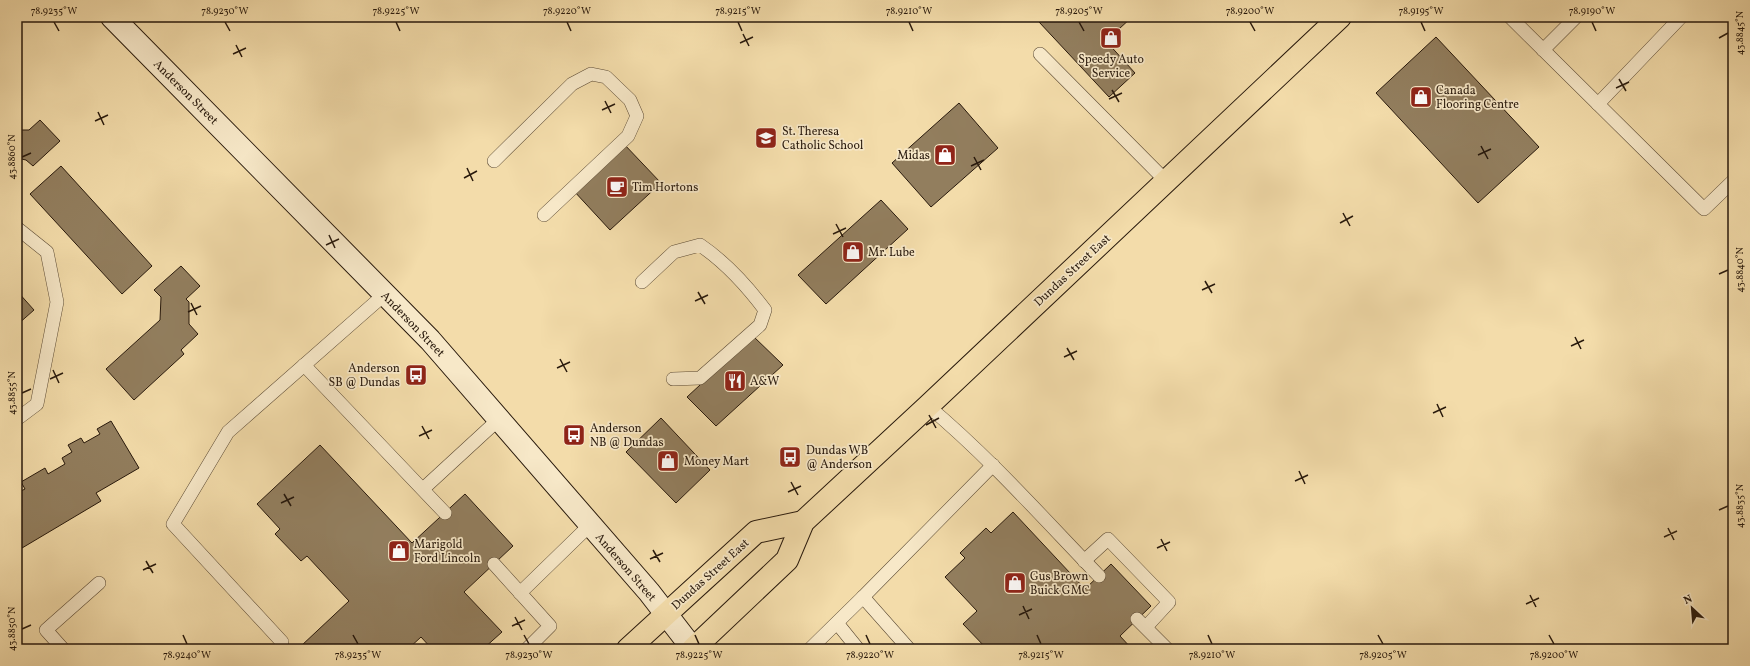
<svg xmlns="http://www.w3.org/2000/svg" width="1750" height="666" font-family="Vollkorn,serif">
<rect width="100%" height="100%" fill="#f3dcaa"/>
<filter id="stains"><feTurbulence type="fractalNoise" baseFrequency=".005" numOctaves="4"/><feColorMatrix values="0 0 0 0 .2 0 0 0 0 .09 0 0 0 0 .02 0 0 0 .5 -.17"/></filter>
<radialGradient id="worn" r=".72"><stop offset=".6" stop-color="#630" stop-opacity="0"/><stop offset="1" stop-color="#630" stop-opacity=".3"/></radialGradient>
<g fill="#927e5e" stroke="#28190c">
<polygon points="1043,17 1132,17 1106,41 1135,73 1109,97 1039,22"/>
<polygon points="1436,37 1539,147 1478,203 1376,93"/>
<polygon points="959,103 998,148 931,207 892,163"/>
<polygon points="40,120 60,141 33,166 26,160 17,158 17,130 29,130"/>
<polygon points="623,143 661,183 610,230 573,190"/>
<polygon points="61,166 152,266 122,294 30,194"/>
<polygon points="881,200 908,229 826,304 798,275"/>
<polygon points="181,266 200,286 186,299 189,302 189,324 198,334 181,350 184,354 134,400 106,369 160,320 161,297 154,290"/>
<polygon points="17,291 34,310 17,325"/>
<polygon points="753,336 783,365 716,426 687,397"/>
<polygon points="661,418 710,470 676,503 626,452"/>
<polygon points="111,421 139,468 96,493 101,501 17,551 17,493 25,489 21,482 45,468 48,474 65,464 62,458 72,452 68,445 81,438 84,443 100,434 97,429"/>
<polygon points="320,445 412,543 465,494 513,546 464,592 502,632 483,649 432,649 421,637 408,649 304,649 301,646 349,601 307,556 301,561 275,534 280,529 257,504"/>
<polygon points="1013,512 1085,589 1111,564 1151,606 1120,636 1132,649 987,649 963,624 977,611 945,577 965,558 960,553 986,528 991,533"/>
</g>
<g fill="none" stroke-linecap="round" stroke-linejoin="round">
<g stroke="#5b4a34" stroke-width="14">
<g id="service">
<polyline points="1510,17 1704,209 1733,181"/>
<polyline points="1543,50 1576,17"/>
<polyline points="1040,54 1166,181"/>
<polyline points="1598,104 1681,17"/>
<polyline points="494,161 572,84 591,74 606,77 630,100 637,116 628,136 544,215"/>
<polyline points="17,228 47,252 57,302 37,404 17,419"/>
<path d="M642 282 674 252 700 245C725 262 747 286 765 310L760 325 700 378 673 379"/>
<polyline points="304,365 445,513"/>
<path d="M928 406C990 458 1043 518 1099 576"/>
<polyline points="423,489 498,420"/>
<polyline points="1084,561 1108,539 1169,602 1146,627"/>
<polyline points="494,564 550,626 527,649"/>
<polyline points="520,593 590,525"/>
<polyline points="1137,619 1167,649"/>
<polyline points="837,623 858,649"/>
<polyline points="282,642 173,524 228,432 385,294"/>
<polyline points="63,649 46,630 99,583"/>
<polyline points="810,649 863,597"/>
<polyline points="909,649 863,597 993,465"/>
</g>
</g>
<g stroke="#28190c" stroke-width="24">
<polyline id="secondary" points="112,17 430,340 649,592 693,649"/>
</g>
<g stroke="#28190c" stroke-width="24">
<g id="primary">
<polyline points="628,649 756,532 803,522"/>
<polyline points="693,649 787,560 803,522 928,406 1340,17"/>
</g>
</g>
<use href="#service" stroke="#f7e8c8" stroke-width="13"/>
<use href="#secondary" stroke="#f7e8c8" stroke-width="22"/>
<use href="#primary" stroke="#f3dcaa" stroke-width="22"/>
</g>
<path fill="none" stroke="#28190c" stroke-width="1.5" d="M54 22 59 31M225 22 230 31M396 22 400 31M567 22 571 31M738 22 742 31M909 22 913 31M1079 22 1084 31M1250 22 1255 31M1421 22 1425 31M1592 22 1596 31M743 34 749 46M1719 38 1728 33M740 43 753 37M236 45 242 57M233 54 246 48M1619 79 1626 91M1616 88 1629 82M1112 90 1119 102M1109 99 1122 93M605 101 611 113M602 110 615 104M98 112 104 125M95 121 108 115M1481 146 1488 159M1478 155 1491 149M22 157 31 153M974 157 981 170M971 166 984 160M467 168 473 181M464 178 477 171M1343 213 1350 226M1340 223 1353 216M836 224 843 237M833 234 846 228M329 235 335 248M326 245 339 239M1719 274 1728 270M1205 281 1212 293M1202 290 1215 284M698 292 705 304M695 301 708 295M191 303 197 315M188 312 201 306M1575 337 1581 349M1571 346 1584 340M1067 348 1074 360M1064 357 1077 351M560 359 567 372M557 368 570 362M53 370 59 383M50 379 63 373M22 393 31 389M1437 404 1443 417M1433 413 1446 407M929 415 936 428M926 425 939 418M422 426 429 439M419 436 432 430M1299 471 1305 484M1295 481 1308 475M791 482 798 495M788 492 801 486M284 494 291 506M281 503 294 497M1719 510 1728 506M1668 528 1674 540M1664 537 1677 531M1161 539 1167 551M1157 548 1170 542M653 550 660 562M650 559 663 553M146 561 153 573M143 570 156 564M1530 595 1536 607M1526 604 1539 598M1023 606 1029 619M1019 615 1032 609M515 617 522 630M512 626 525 620M22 629 31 625M183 635 187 644M353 635 358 644M524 635 529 644M695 635 699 644M866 635 870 644M1037 635 1041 644M1208 635 1212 644M1378 635 1383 644M1549 635 1554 644"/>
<defs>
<g id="shop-square" transform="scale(1.15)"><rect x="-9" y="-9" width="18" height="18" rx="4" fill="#8f2418" stroke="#f7e8c8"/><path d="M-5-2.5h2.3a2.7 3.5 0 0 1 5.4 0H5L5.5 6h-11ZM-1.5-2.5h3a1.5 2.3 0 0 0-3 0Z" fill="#fff"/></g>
<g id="school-square" transform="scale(1.15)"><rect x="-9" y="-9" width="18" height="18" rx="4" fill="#8f2418" stroke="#f7e8c8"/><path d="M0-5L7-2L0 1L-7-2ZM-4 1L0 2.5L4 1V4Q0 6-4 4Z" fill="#fff"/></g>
<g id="cafe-square" transform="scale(1.15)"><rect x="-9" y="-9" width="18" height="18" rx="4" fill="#8f2418" stroke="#f7e8c8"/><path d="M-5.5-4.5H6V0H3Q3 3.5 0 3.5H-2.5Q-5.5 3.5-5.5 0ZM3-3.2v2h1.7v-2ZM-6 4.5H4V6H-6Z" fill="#fff"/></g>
<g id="bus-square" transform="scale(1.15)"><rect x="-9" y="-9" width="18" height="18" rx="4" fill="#8f2418" stroke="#f7e8c8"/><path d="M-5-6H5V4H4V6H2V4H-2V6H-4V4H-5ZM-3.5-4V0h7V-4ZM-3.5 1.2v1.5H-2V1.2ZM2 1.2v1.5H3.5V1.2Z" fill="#fff"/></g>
<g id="restaurant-square" transform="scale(1.15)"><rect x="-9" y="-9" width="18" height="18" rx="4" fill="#8f2418" stroke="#f7e8c8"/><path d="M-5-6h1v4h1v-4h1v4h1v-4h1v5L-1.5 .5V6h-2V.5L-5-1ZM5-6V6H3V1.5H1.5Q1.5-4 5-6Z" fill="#fff"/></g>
</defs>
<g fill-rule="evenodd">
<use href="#shop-square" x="1111" y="38"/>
<use href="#shop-square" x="1421" y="97"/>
<use href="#school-square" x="766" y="138"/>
<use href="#shop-square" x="945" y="155"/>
<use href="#cafe-square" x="617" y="187"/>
<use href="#shop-square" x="853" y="252"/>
<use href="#bus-square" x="416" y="375"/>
<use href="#restaurant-square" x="735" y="381"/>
<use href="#bus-square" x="574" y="435"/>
<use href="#bus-square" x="790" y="457"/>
<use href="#shop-square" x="668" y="461"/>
<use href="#shop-square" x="399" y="551"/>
<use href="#shop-square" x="1015" y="583"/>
</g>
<g text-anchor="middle" stroke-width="3.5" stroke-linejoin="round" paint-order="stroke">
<g font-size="12" fill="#28190c" stroke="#f7e8c8" text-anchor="start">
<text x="1111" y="63" text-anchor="middle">Speedy Auto<tspan x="1111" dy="14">Service</tspan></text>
<text x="1436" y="94">Canada<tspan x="1436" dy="14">Flooring Centre</tspan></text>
<text x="782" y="135">St. Theresa<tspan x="782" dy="14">Catholic School</tspan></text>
<text x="930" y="159" text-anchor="end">Midas</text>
<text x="632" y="191">Tim Hortons</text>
<text x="868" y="256">Mr. Lube</text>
<text x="400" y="372" text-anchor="end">Anderson<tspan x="400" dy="14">SB @ Dundas</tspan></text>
<text x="750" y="385">A&amp;W</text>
<text x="590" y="432">Anderson<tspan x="590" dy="14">NB @ Dundas</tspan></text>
<text x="806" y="454">Dundas WB<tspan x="806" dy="14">@ Anderson</tspan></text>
<text x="684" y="465">Money Mart</text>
<text x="414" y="548">Marigold<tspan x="414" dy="14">Ford Lincoln</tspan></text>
<text x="1030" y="580">Gus Brown<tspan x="1030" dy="14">Buick GMC</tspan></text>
</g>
<g font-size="12" fill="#28190c" stroke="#f7e8c8">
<text transform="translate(186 92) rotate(45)" y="4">Anderson Street</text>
<text transform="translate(1072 270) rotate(-43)" y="4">Dundas Street East</text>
<text transform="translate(413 324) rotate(46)" y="4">Anderson Street</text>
<text transform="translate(626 567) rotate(49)" y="4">Anderson Street</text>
<text transform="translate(710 574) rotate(-42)" y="4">Dundas Street East</text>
</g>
</g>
<rect width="1750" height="666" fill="none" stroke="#f3dcaa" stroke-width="44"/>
<g transform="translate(1692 608) rotate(334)" stroke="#f7e8c8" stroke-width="3" paint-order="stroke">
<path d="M0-3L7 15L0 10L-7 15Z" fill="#28190c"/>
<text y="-6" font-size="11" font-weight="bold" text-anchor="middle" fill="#28190c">N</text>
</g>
<rect x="22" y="22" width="1706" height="622" fill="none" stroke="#28190c" stroke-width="1.5"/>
<g font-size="10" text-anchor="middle" fill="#28190c">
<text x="54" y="14">78.9235°W</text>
<text x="225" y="14">78.9230°W</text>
<text x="396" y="14">78.9225°W</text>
<text x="567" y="14">78.9220°W</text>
<text x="738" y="14">78.9215°W</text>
<text x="909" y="14">78.9210°W</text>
<text x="1079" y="14">78.9205°W</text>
<text x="1250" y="14">78.9200°W</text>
<text x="1421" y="14">78.9195°W</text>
<text x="1592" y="14">78.9190°W</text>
<text transform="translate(1739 33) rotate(-90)" y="4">43.8845°N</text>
<text transform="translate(11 157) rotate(-90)" y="4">43.8860°N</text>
<text transform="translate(1739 270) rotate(-90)" y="4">43.8840°N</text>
<text transform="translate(11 393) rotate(-90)" y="4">43.8855°N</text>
<text transform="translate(1739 506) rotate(-90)" y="4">43.8835°N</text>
<text transform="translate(11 629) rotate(-90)" y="4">43.8850°N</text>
<text x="187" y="658">78.9240°W</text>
<text x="358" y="658">78.9235°W</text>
<text x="529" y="658">78.9230°W</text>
<text x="699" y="658">78.9225°W</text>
<text x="870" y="658">78.9220°W</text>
<text x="1041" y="658">78.9215°W</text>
<text x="1212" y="658">78.9210°W</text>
<text x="1383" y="658">78.9205°W</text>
<text x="1554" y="658">78.9200°W</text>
</g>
<rect width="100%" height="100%" filter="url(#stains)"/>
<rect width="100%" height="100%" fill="url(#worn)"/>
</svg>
